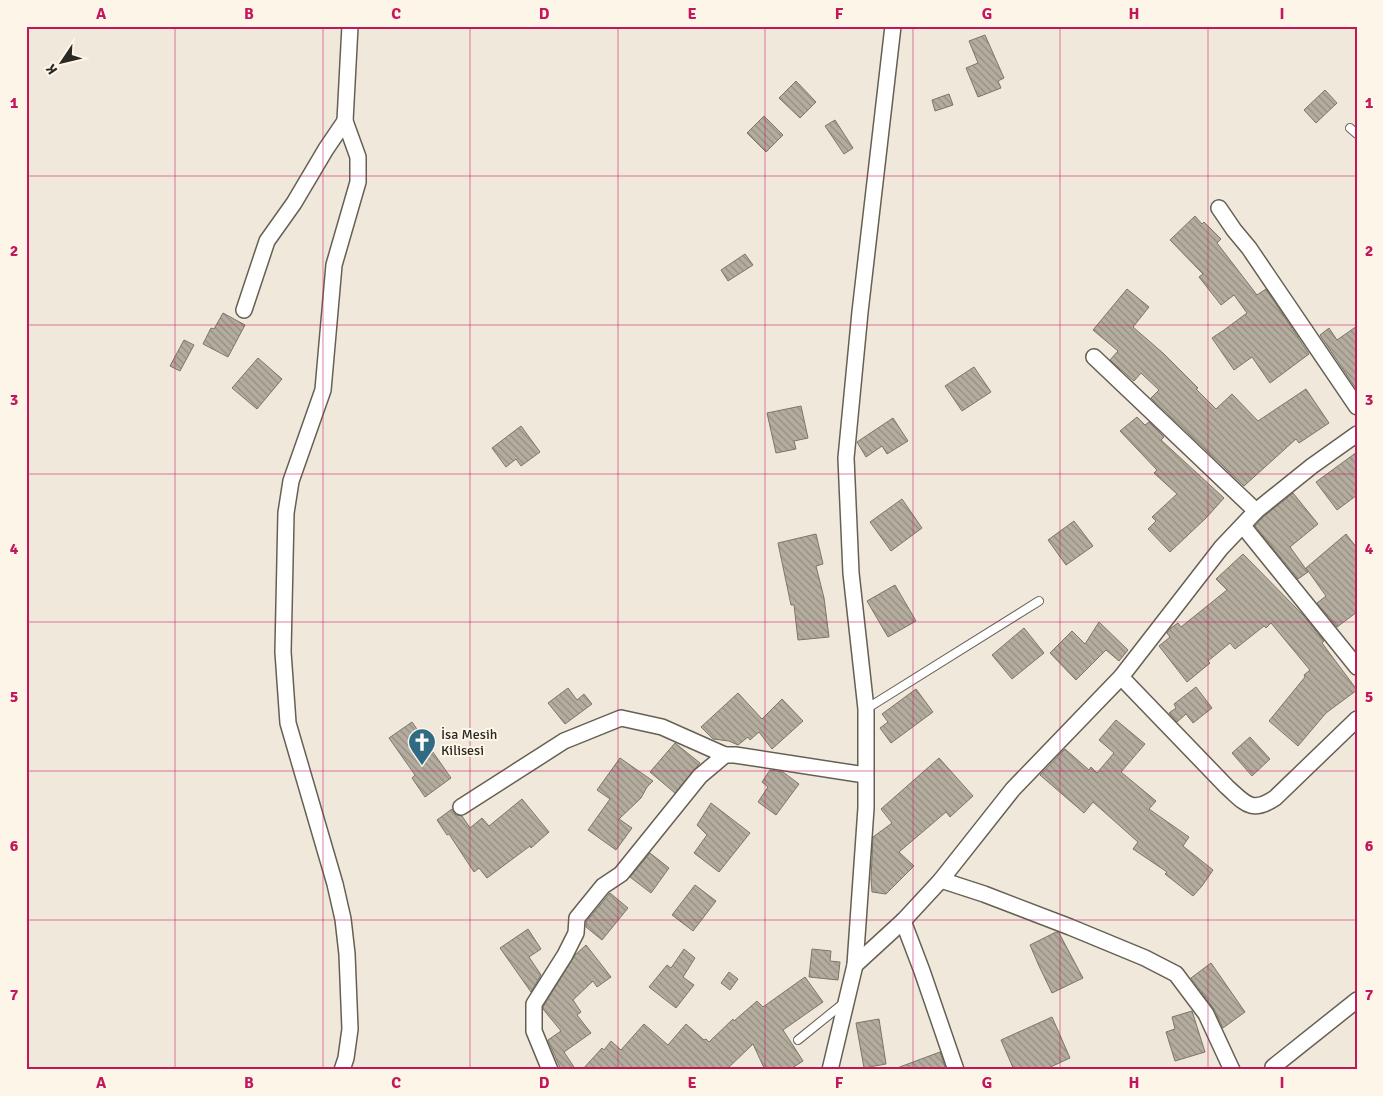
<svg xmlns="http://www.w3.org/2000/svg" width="1383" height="1096" font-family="Signika,sans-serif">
<defs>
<pattern id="building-back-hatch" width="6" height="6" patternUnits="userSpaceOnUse" patternTransform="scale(1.25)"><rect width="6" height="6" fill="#b4ad9f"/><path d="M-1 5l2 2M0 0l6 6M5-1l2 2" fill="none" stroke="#938d81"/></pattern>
</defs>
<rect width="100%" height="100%" fill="#f0e9db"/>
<g fill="url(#building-back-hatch)" stroke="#7c7669">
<polygon points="985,35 1004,78 998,81 1001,88 978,97 966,68 978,63 969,41"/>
<polygon points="796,81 816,102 800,118 779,98"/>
<polygon points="1325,90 1337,103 1316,123 1304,110"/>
<polygon points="949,94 953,105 935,111 932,100"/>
<polygon points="764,116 783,135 766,152 747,133"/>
<polygon points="835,120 853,148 844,154 825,126"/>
<polygon points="1195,216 1202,224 1204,222 1221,239 1217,243 1257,295 1266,289 1309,354 1270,383 1252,357 1234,370 1212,338 1224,330 1247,313 1234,295 1221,305 1199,277 1203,274 1170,240"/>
<polygon points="745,254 753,265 728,281 721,270"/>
<polygon points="1127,289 1149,307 1133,327 1164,354 1198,388 1196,389 1216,409 1232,394 1258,421 1306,389 1329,423 1299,443 1296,439 1244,486 1151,398 1159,390 1141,373 1134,381 1110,360 1118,351 1093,330"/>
<polygon points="223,313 245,325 228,357 203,344 211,328 214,329"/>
<polygon points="1357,326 1357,390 1320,335 1329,328 1337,340"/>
<polygon points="184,340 194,345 180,371 170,366"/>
<polygon points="258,358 282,379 257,409 232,388"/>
<polygon points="974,367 991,392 962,411 945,386"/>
<polygon points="801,406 808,438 794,441 796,449 776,453 767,413"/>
<polygon points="1137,417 1145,425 1149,422 1164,437 1161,440 1224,498 1206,518 1170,552 1148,529 1156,521 1152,517 1177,494 1154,473 1157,470 1120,431"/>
<polygon points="893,418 908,441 887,454 882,446 866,457 857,442"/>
<polygon points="521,426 540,452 521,466 516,459 506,467 492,448"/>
<polygon points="1357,452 1357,495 1337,510 1316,482"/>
<polygon points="1293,493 1318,524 1290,547 1308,572 1298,579 1255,526 1262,518"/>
<polygon points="902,499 922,528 891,551 870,522"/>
<polygon points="1074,521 1093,546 1066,565 1048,540"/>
<polygon points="816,534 823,564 816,566 824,598 829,637 798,640 794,605 791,605 778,543"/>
<polygon points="1346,534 1357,548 1357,612 1337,627 1317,603 1326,596 1306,568"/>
<polygon points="1243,554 1303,615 1324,641 1322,643 1357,690 1326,713 1298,746 1269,721 1305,677 1304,675 1310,670 1271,623 1266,628 1264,626 1235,649 1230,643 1208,661 1210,663 1187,682 1159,646 1170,637 1167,633 1171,628 1178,623 1181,627 1227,590 1216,579"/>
<polygon points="895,585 916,621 888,637 867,601"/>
<polygon points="1099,622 1128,650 1119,661 1106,650 1076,680 1050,653 1072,631 1085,644"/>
<polygon points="1024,628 1044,653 1012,679 992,655"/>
<polygon points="1196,687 1212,708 1193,723 1186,714 1177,722 1169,713 1176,708 1174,704"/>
<polygon points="568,688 577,700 584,694 592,704 565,724 548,703"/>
<polygon points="916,689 933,712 891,743 880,728 888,722 882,714"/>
<polygon points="738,693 762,719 782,699 803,721 772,749 759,732 750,740 748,737 738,745 729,741 713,739 701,727"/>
<polygon points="1116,720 1145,744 1121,772 1156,801 1149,809 1189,837 1183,846 1213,870 1202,886 1193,896 1165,874 1167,872 1133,849 1138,842 1093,802 1084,813 1040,775 1065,749 1089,770 1091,767 1097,773 1114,753 1099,740"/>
<polygon points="412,722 451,778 425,797 412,778 415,775 389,738"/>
<polygon points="1250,737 1270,759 1252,776 1232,753"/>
<polygon points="675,743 700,763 675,793 650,772"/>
<polygon points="620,758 653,781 647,787 641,798 619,819 632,828 616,850 588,830 610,799 597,790"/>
<polygon points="939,758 973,796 950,817 946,812 899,852 914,866 886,894 872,892 871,879 873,837 892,823 881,809"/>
<polygon points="770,770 783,772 799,784 776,815 758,802 768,787 762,782"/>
<polygon points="522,799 549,832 531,848 530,846 487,878 479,868 474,872 449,834 447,835 437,820 452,809 456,815 462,816 470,828 482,818 489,826"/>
<polygon points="711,803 750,833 719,872 694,853 707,835 697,825"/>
<polygon points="650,853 669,868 651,893 630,877"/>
<polygon points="695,885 716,901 693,931 672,915"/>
<polygon points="610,893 628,908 602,940 586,927 586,922"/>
<polygon points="528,929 541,949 529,957 541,975 531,992 500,948"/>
<polygon points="1056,932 1059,933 1083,978 1052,993 1039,966 1030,945"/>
<polygon points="586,945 611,977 597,987 593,981 573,1000 581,1012 577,1015 591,1033 564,1052 576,1070 561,1070 548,1040 561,1031 543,1009 543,1007 575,955"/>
<polygon points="684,949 695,958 683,977 694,985 676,1008 649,987 667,965 671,968"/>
<polygon points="812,949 831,951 830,961 840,962 838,980 809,977"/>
<polygon points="1211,963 1245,1012 1223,1028 1214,1009 1191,978"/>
<polygon points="729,972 738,979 730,990 721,983"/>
<polygon points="805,977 823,1002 783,1030 803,1061 789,1070 765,1070 753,1044 726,1070 582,1070 602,1048 604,1050 611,1041 621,1050 644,1024 668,1045 686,1024 704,1040 706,1039 709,1042 733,1019 734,1021 757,1001 763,1007"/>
<polygon points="1192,1011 1205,1052 1175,1061 1166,1032 1175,1029 1172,1017"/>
<polygon points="1052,1017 1070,1058 1044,1070 1014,1070 1001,1040"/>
<polygon points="879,1019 886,1064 864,1068 856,1023"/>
<polygon points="940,1052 946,1070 897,1070 897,1068"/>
</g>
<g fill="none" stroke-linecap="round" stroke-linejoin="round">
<g stroke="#666054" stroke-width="10">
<g id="service">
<polyline points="1350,128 1357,134"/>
<polyline points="866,709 1039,601"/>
<polyline points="798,1040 845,1002"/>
</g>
</g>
<g stroke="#666054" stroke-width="18">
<g id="minor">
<polyline points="1219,208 1234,230 1249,248 1357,407"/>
<polyline points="244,310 267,241 294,203 326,149 345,121"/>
<polyline points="1094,357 1256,511"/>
<polyline points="1243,526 1357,667"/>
<path d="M1121 677 1227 787C1245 803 1251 814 1275 798L1357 719"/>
<polyline points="461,807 564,741 621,718 662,727 725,755"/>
<polyline points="941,880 984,894 1070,927 1145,958 1176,974 1206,1014 1232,1070"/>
<polyline points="903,921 922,971 956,1070"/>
<polyline points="855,965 903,921 941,880 1013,789 1121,677 1221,548 1256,511 1312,466 1357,434"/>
<polyline points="342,1070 346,1058 350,1029 347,954 343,919 335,884 288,723 283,652 286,513 291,481 323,390 334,265 358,182 358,157 345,121 350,26"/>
<polyline points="550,1070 534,1031 534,1004 565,955 576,933 577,918 603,886 621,874 700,776 725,755 735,755 865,775"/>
<polyline points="830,1070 855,965 866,808 866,709 851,573 846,458 860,312 893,26"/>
<polyline points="1273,1070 1273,1067 1357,1000"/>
</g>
</g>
<use href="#service" stroke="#fff" stroke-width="8"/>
<use href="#minor" stroke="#fff" stroke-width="15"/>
</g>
<path fill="none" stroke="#c2185b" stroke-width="1" stroke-opacity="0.55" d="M175 26V1070M323 26V1070M470 26V1070M618 26V1070M765 26V1070M913 26V1070M1060 26V1070M1208 26V1070M26 176H1357M26 325H1357M26 474H1357M26 622H1357M26 771H1357M26 920H1357"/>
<defs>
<g id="church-pin" transform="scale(1.4375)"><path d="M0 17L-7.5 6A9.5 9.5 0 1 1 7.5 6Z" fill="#306a83" stroke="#fdf6e8"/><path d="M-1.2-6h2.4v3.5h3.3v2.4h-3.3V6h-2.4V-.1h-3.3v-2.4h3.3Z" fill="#fff"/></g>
</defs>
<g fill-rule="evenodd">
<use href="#church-pin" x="422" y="742"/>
</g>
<g text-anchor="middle" stroke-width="4" stroke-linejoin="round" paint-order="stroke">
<g font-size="14" fill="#2a2822" stroke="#fdf6e8" text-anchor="start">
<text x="441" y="739">İsa Mesih<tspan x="441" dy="16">Kilisesi</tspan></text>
</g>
</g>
<rect width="1383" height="1096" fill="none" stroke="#fdf6e8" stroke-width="55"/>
<g transform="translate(62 62) rotate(235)" stroke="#fdf6e8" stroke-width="4" paint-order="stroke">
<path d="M0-4L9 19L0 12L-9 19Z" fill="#2a2822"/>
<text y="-8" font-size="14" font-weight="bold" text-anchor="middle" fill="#2a2822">K</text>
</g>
<rect x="28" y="28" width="1328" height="1040" fill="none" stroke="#c2185b" stroke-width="2"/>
<g font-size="16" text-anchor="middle" font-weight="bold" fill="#c2185b">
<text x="101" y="19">A</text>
<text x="249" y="19">B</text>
<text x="396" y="19">C</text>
<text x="544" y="19">D</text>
<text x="692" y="19">E</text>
<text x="839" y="19">F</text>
<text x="987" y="19">G</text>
<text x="1134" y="19">H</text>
<text x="1282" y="19">I</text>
<text x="14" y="108">1</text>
<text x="1369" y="108">1</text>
<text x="14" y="256">2</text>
<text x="1369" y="256">2</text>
<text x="14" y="405">3</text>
<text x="1369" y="405">3</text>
<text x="14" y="554">4</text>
<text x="1369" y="554">4</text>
<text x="14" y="702">5</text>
<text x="1369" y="702">5</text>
<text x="14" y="851">6</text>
<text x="1369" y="851">6</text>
<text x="14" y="1000">7</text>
<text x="1369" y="1000">7</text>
<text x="101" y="1088">A</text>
<text x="249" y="1088">B</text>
<text x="396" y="1088">C</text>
<text x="544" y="1088">D</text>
<text x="692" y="1088">E</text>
<text x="839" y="1088">F</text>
<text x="987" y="1088">G</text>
<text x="1134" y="1088">H</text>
<text x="1282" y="1088">I</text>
</g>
</svg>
